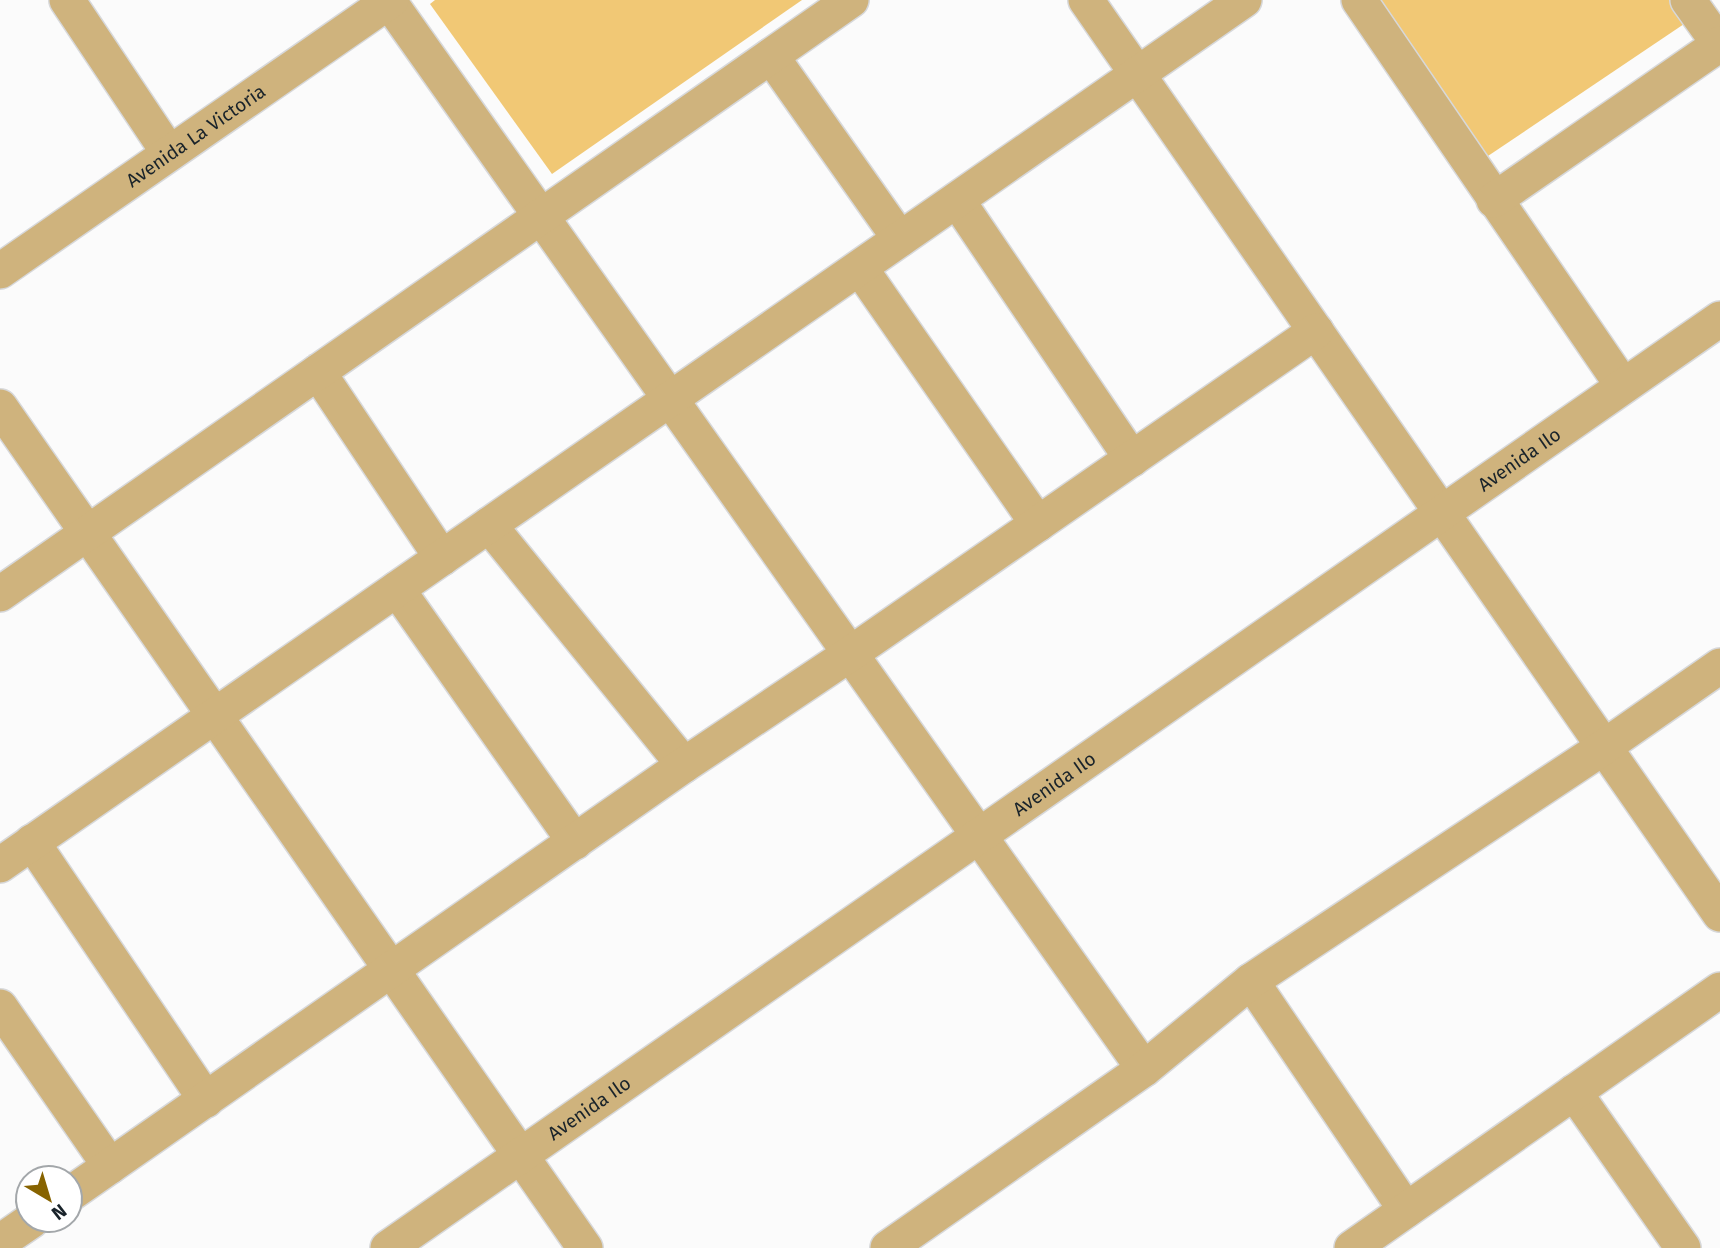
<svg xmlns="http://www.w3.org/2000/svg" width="1720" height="1248" font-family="'Fira Sans',sans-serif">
<rect width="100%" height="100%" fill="#fbfbfb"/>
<g fill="#f1c875">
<polygon points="435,0 802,0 552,174 430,4"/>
<polygon points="1373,0 1671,0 1687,22 1482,160"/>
</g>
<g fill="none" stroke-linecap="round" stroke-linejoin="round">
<g stroke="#d7d8da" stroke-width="38">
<g id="street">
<polyline points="67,0 169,153"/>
<polyline points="388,0 1144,1069"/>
<polyline points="1086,0 1720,914"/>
<polyline points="1359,0 1623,386"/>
<polyline points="1688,0 1720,45"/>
<polyline points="771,56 900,239"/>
<polyline points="957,200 1132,459"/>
<polyline points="1494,200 1720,44"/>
<polyline points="860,268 1038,524"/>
<path id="s1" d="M0 271 391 0"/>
<polyline points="318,372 442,558"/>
<polyline points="0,407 585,1248"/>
<polyline points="489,525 684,765"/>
<polyline points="397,589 575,842"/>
<polyline points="0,594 851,0"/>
<polyline points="32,842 206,1100"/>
<polyline points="0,865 1244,0"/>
<polyline points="1251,981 1406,1210"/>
<polyline points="0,1007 110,1166"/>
<polyline points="1574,1092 1683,1248"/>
<polyline points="70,1194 684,765 850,654 1316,331"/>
<polyline points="0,1242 32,1220"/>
<path id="s2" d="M388 1248 1720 319"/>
<polyline points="888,1248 1144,1069 1251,981 1604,747 1720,666"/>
<polyline points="1352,1248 1720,990"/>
</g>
</g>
<use href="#street" stroke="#cfb37d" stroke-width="35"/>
</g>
<g text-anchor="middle" stroke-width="7" stroke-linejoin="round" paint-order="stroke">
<g font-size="19" fill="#19232a" stroke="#fff">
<text dy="7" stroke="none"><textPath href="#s1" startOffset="238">Avenida La Victoria</textPath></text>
<text dy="7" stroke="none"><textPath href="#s2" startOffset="1379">Avenida Ilo</textPath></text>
<text dy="7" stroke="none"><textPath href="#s2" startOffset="812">Avenida Ilo</textPath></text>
<text dy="7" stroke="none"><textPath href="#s2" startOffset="245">Avenida Ilo</textPath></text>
</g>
</g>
<g transform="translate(49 1199) rotate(142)"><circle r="33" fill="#ffffff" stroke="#a3a7aa" stroke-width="2"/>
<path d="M0-5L12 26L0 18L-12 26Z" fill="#876300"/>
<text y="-10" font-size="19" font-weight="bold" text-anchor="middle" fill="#19232a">N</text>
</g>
</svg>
